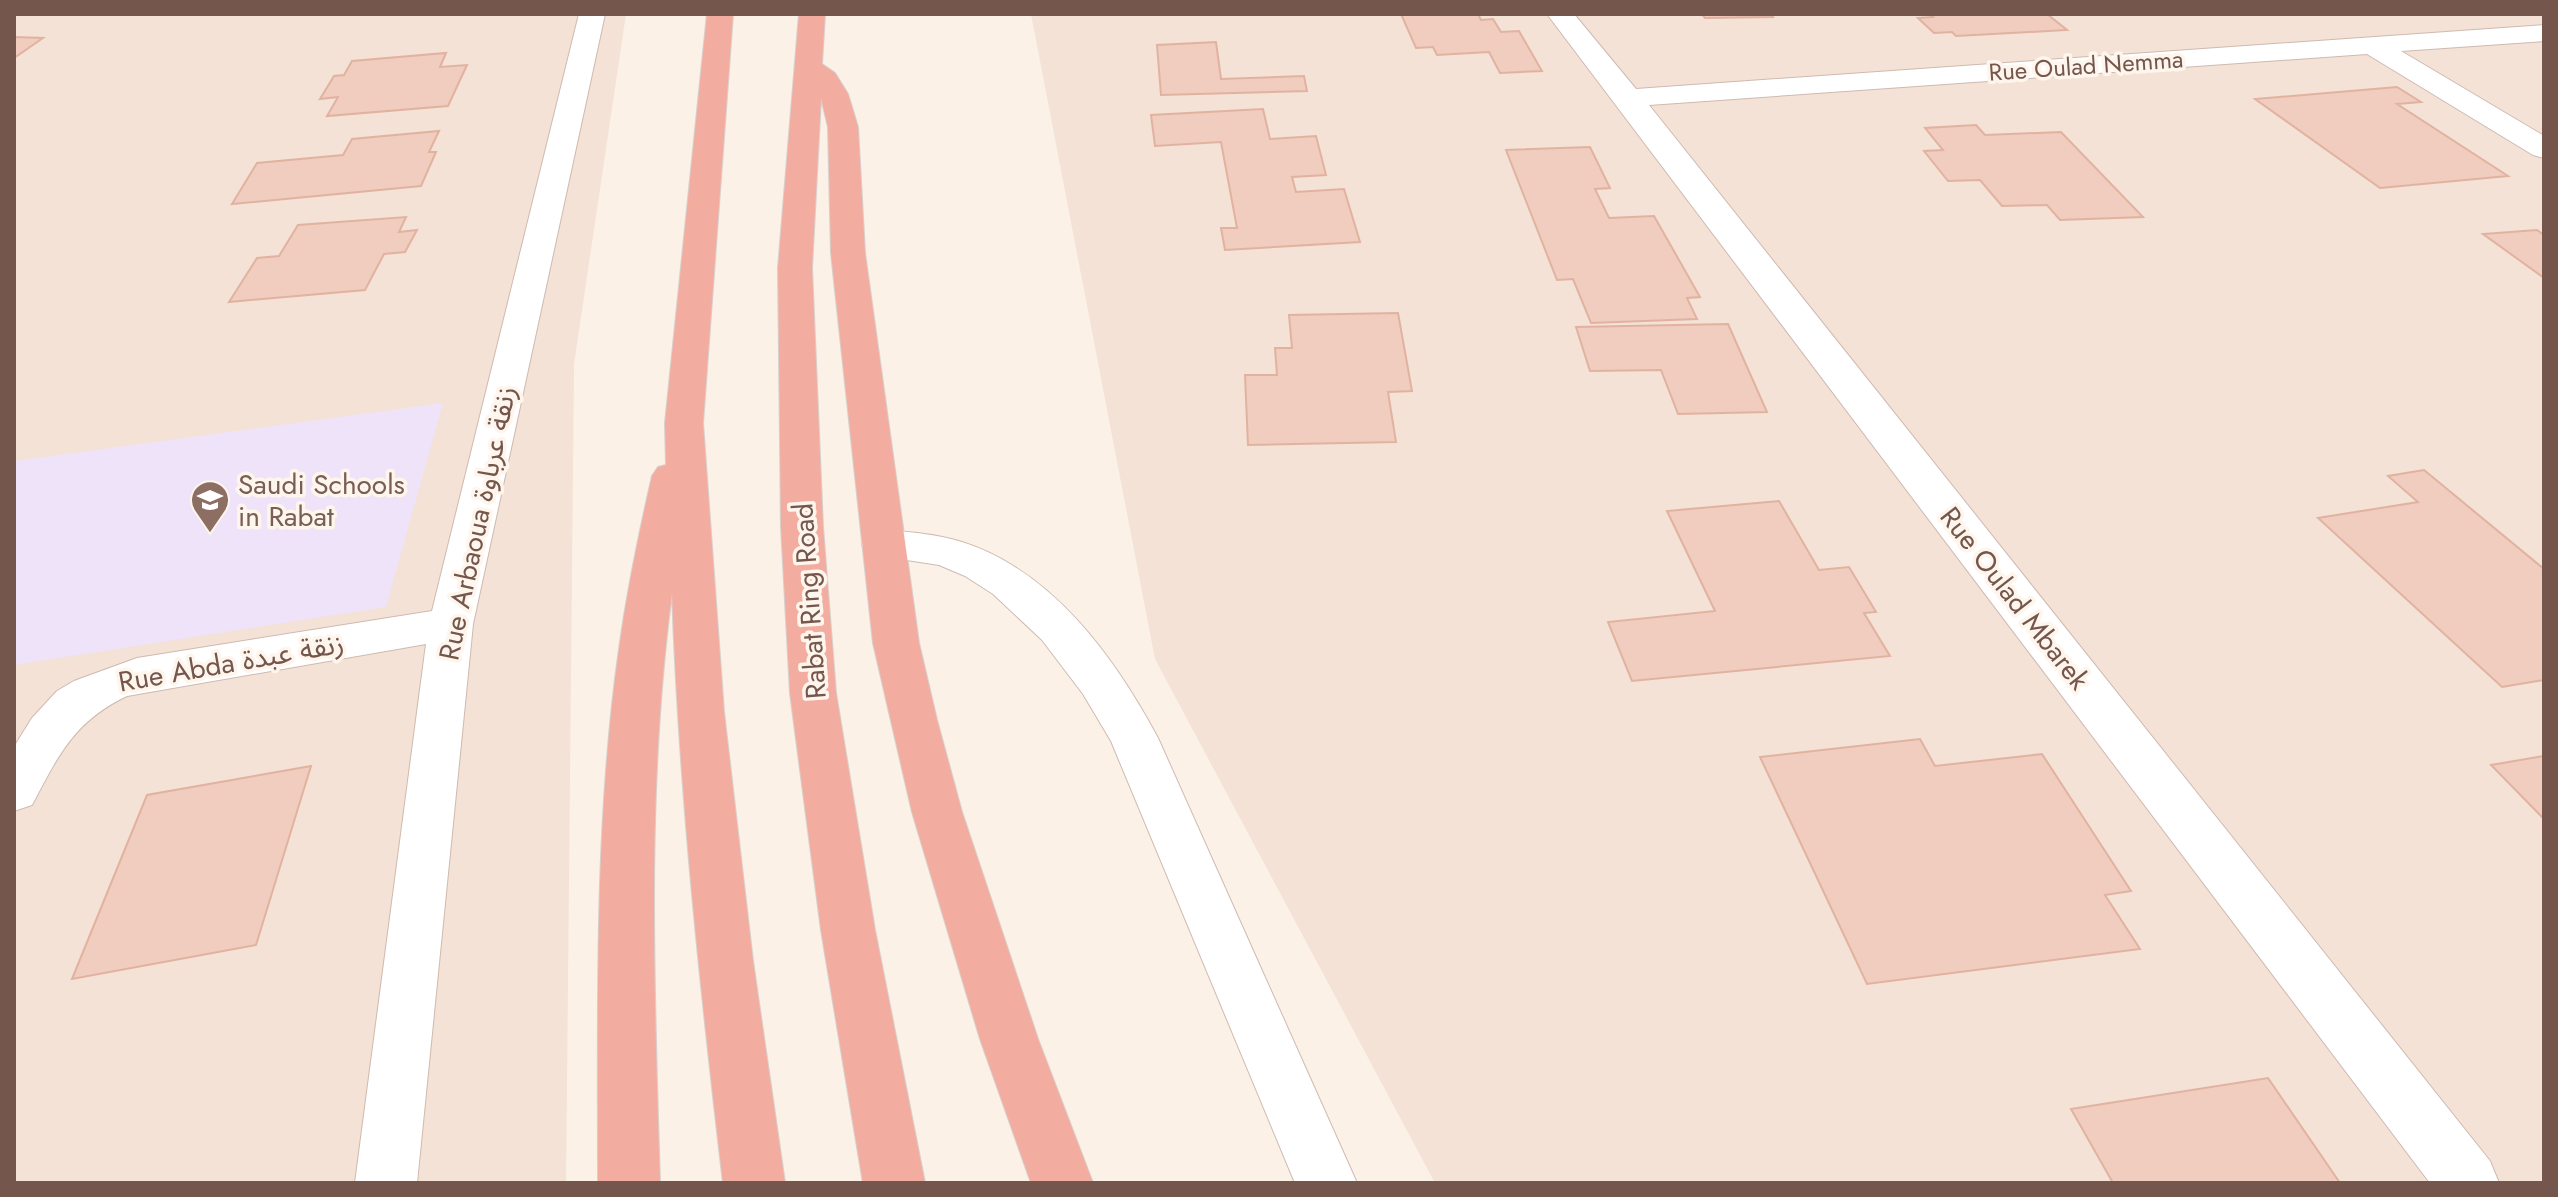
<svg xmlns="http://www.w3.org/2000/svg" width="2558" height="1197" font-family="Jost,'Noto Sans Arabic',sans-serif">
<rect width="100%" height="100%" fill="#fbf1e6"/>
<g fill="#f3e2d5">
<polygon points="14,14 626,14 574,364 566,1183 14,1183"/>
<polygon points="1031,14 2544,14 2544,1183 1435,1183 1155,659"/>
</g>
<polygon fill="#eee3f8" points="443,403 386,607 14,665 14,461"/>
<g fill="#f0cdbf" stroke="#e2b2a0" stroke-width="2">
<polygon points="1401,14 1478,14 1481,20 1493,19 1501,32 1519,31 1542,71 1500,73 1489,52 1437,55 1433,47 1416,48"/>
<polygon points="1702,14 1771,14 1773,17 1705,18"/>
<polygon points="1930,14 2047,14 2067,30 1956,36 1952,32 1934,33 1918,18 1933,17"/>
<polygon points="14,37 43,38 14,58"/>
<polygon points="1216,42 1221,79 1304,76 1307,91 1161,95 1157,45"/>
<polygon points="446,53 440,67 467,65 448,106 327,116 338,97 320,99 334,76 344,75 352,61"/>
<polygon points="2397,87 2421,102 2397,104 2508,176 2380,188 2255,99"/>
<polygon points="1263,109 1270,139 1316,136 1326,175 1292,177 1296,192 1344,189 1360,242 1225,250 1221,228 1237,228 1221,142 1155,146 1151,115"/>
<polygon points="1976,125 1985,135 2061,132 2143,217 2060,220 2047,205 2002,206 1980,180 1948,181 1924,151 1943,150 1925,128"/>
<polygon points="439,131 429,152 436,152 421,186 232,204 257,163 343,155 352,139"/>
<polygon points="1590,147 1610,188 1595,189 1609,218 1654,216 1700,297 1687,298 1697,319 1591,323 1573,279 1557,280 1506,150"/>
<polygon points="406,217 399,232 417,230 405,252 384,254 365,290 229,302 257,258 279,256 298,225"/>
<polygon points="2537,230 2544,235 2544,278 2483,234"/>
<polygon points="1398,313 1412,391 1388,392 1396,442 1248,445 1245,375 1277,375 1275,348 1292,348 1289,315"/>
<polygon points="1728,324 1767,412 1678,414 1661,370 1590,371 1576,327"/>
<polygon points="2424,470 2544,569 2544,680 2502,687 2318,518 2418,502 2388,476"/>
<polygon points="1779,501 1819,570 1849,567 1876,612 1864,613 1890,656 1632,681 1608,622 1715,611 1667,511"/>
<polygon points="1920,739 1935,766 2042,754 2131,891 2105,895 2140,949 1867,984 1760,757"/>
<polygon points="2544,756 2544,819 2491,765"/>
<polygon points="311,766 256,945 72,979 147,795"/>
<polygon points="2268,1078 2340,1183 2113,1183 2071,1109"/>
</g>
<g fill="none" stroke-linecap="round" stroke-linejoin="round">
<g stroke="#cfbab0" stroke-width="2">
<g id="minor">
<path d="M579 14H605L473 624 417 1183H355L426 644 127 696C74 721 58 756 32 805L14 811V747L32 718 57 691 74 681 137 658 432 611Z"/>
<polygon points="1547,14 1574,14 1636,89 2544,25 2544,41 2401,51 2544,136 2544,158 2533,155 2367,54 1649,105 2490,1161 2499,1183 2430,1183"/>
<path d="M883 530C910 532 936 534 962 542 1053 571 1115 658 1158 738L1357 1183H1295L1111 741 1083 694 1042 640 993 594 965 576 939 565 868 554 862 544 868 534Z"/>
</g>
</g>
<g stroke="#d8d0cd" stroke-width="2">
<g id="highway">
<path d="M707 14H733L703 423 724 712 753 961 785 1183H723C700 987 679 791 672 593 646 789 654 986 660 1183H598C598 1005 594 825 619 649 627 591 639 533 652 476L658 467 666 465 665 423Z"/>
<polygon points="799,14 825,14 822,64 835,73 848,94 858,127 865,253 919,643 937,720 962,812 1038,1039 1093,1183 1031,1183 980,1039 912,812 873,643 831,253 828,127 821,98 812,268 823,527 836,693 875,930 925,1183 863,1183 821,930 790,693 781,527 778,268"/>
</g>
</g>
<use href="#minor" fill="#fff" fill-rule="evenodd"/>
<use href="#highway" fill="#f3ada0" fill-rule="evenodd"/>
</g>
<defs>
<g id="school-pin" transform="scale(2)"><path d="M0 17L-7.5 6A9.5 9.5 0 1 1 7.5 6Z" fill="#8d6e63" stroke="#fef5ec"/><path d="M0-5L7-2L0 1L-7-2ZM-4 1L0 2.5L4 1V4Q0 6-4 4Z" fill="#fff"/></g>
</defs>
<g fill-rule="evenodd">
<use href="#school-pin" x="210" y="500"/>
</g>
<g text-anchor="middle" stroke-width="7" stroke-linejoin="round" paint-order="stroke">
<g font-size="24" fill="#74564c" stroke="#fef5ec">
<text transform="translate(2086 66) rotate(-4)" y="8">Rue Oulad Nemma</text>
</g>
<g font-size="28" fill="#785e54" stroke="#fef5ec" text-anchor="start">
<text x="238" y="494">Saudi Schools<tspan x="238" dy="32">in Rabat</tspan></text>
</g>
<g font-size="28" fill="#74564c" stroke="#fef5ec">
<text transform="translate(477 523) rotate(-78)" y="10">Rue Arbaoua زنقة عرباوة</text>
<text transform="translate(2015 598) rotate(52)" y="10">Rue Oulad Mbarek</text>
<text transform="translate(809 601) rotate(-94)" y="10">Rabat Ring Road</text>
<text transform="translate(231 662) rotate(-10)" y="10">Rue Abda زنقة عبدة</text>
</g>
</g>
<rect width="2558" height="1197" fill="none" stroke="#74564c" stroke-width="32"/>
</svg>
